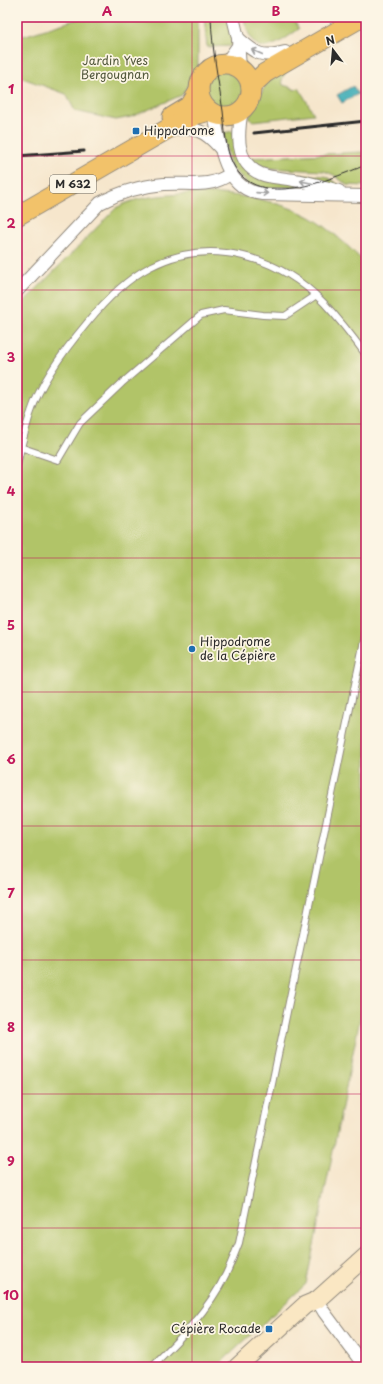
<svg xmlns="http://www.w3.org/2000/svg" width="383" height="1384" font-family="'Playpen Sans',sans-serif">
<rect width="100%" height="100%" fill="#fcf5e5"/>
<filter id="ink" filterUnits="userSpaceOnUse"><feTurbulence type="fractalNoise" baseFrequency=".025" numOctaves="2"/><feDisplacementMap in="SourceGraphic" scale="8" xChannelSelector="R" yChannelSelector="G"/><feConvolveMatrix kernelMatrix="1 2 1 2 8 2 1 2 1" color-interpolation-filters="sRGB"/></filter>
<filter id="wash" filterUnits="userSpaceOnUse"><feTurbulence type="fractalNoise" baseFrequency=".012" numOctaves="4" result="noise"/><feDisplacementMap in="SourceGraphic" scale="16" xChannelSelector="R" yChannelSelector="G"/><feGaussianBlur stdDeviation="0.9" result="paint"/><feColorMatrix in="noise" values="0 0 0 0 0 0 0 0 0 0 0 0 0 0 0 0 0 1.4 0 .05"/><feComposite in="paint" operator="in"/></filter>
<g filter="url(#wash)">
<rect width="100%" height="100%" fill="#f6e6cc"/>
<g fill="#b1c468" stroke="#6e784a">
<polygon points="84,17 198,17 198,68 182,95 131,117 116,120 75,111 66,94 17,76 17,38"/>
<polygon points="204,17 227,17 234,36 232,46 207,47"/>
<path d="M243 17H292L299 29C287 37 262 59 251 38 247 32 246 24 243 17Z"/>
<circle cx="225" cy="89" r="19"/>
<polygon points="284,72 285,73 282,79 283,85 293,88 294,90 299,88 314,114 253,121 249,118 267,82"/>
<polygon points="233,131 241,163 335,192 271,191 249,185 231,167 223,133"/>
<polygon points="362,152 366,157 366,186 347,185 334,175 324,171 266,168 255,163 251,158"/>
<polygon points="288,175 325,176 347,190"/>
<path d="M191 193C230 193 274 198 310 217 329 227 351 249 366 264V989L306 1284 216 1367H17V309L116 208C138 195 166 196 191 193Z"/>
</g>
<polygon fill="#3aabb6" stroke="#326b70" points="353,86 358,94 342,103 337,95"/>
</g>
<g filter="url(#ink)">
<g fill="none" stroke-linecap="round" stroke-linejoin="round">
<g stroke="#90887c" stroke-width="8">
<g id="service">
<polyline points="17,446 58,460 80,423 122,383 201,315 224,310 263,315 285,316 315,296"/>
<path d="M17 465C21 448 25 429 31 412 41 381 66 348 87 323 104 302 125 280 150 267 210 236 278 256 324 303 339 319 353 337 366 355"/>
<path d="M151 1367C179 1340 209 1310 226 1274 231 1264 235 1253 239 1243L366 631"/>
</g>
</g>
<g stroke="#90887c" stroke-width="14">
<g id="minor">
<polyline points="233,17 238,38 240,69"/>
<path d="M238 38C256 54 261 58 285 52"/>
<polyline points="225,64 238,46"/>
<path d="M242 109C238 132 234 163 261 174 271 178 284 178 294 180 309 182 324 187 339 191"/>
<path d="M214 113C220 144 223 190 263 194L366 196"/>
<path d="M172 130C196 127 204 130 220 148"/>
<path d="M17 291 100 203C120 192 142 186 164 184 189 182 209 189 230 174"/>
<polyline points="317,1300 324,1312 365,1367"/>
</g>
</g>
<g stroke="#90887c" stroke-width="19">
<polyline id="secondary" points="237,1367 305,1305 317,1300 366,1256"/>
</g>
<g stroke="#90887c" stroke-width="21">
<g id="primary">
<circle cx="225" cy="90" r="26"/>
<polyline points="251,86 265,73 362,17"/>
<polyline points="172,117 190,106 199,91"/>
<polyline points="17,216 166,130 195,115 209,111"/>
</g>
</g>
<use href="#service" stroke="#fff" stroke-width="6"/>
<use href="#minor" stroke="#fff" stroke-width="12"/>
<use href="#secondary" stroke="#fae7c3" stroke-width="17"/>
<use href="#primary" stroke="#f2c26a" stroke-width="19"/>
<path stroke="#2b2b2b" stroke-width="1" d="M211 17C212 48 218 80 223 111 225 128 225 149 233 164 258 212 330 179 366 165"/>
<g stroke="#2b2b2b" stroke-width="3">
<polyline points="254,133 366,121"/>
<polyline points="17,156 84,151"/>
</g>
</g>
<defs><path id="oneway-shaft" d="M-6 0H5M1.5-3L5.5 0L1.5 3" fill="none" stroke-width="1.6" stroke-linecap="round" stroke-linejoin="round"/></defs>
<g stroke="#a0a0a0">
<use href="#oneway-shaft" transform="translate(257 52) rotate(-156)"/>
<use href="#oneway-shaft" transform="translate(306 182) rotate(-168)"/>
<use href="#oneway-shaft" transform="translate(262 193) rotate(4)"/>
</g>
</g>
<path fill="none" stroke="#c2185b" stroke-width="1" stroke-opacity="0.55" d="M192 17V1367M17 156H366M17 290H366M17 424H366M17 558H366M17 692H366M17 826H366M17 960H366M17 1094H366M17 1228H366"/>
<g fill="#1f6fb2" stroke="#fcf5e5" stroke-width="1.5">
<rect x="132" y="127" width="8" height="8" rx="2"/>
<circle cx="192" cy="649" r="4"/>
<rect x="265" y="1325" width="8" height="8" rx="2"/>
</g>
<g text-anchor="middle" stroke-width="3.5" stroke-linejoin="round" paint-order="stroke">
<rect fill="#fcf5e5" stroke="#6a6863" stroke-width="1" x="50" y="175" width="46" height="18" rx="3"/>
<g font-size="11" font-weight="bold" fill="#2b2b2b">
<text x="73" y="188">M 632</text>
</g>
<g font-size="12" fill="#53593d" stroke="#fcf5e5">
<text x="115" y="65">Jardin Yves<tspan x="115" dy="14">Bergougnan</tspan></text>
</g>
<g font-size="12" fill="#2b2b2b" stroke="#fcf5e5" text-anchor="start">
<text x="144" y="135">Hippodrome</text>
<text x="200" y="646">Hippodrome<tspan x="200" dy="14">de la Cépière</tspan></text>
<text x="261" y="1333" text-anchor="end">Cépière Rocade</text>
</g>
</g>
<rect width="383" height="1384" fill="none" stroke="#fcf5e5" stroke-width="44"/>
<g transform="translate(333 50) rotate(344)" stroke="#fcf5e5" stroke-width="3" paint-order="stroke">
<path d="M0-3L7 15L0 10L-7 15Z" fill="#2b2b2b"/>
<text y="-6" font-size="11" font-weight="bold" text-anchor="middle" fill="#2b2b2b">N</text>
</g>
<rect x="22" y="22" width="339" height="1340" fill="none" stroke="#c2185b" stroke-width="1.5"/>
<g font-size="13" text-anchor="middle" font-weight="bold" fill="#c2185b">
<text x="107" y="16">A</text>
<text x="276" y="16">B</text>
<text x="11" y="94">1</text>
<text x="11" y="228">2</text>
<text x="11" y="362">3</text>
<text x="11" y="496">4</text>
<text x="11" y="630">5</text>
<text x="11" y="764">6</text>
<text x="11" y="898">7</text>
<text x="11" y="1032">8</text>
<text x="11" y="1166">9</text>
<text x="11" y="1300">10</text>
</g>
</svg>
